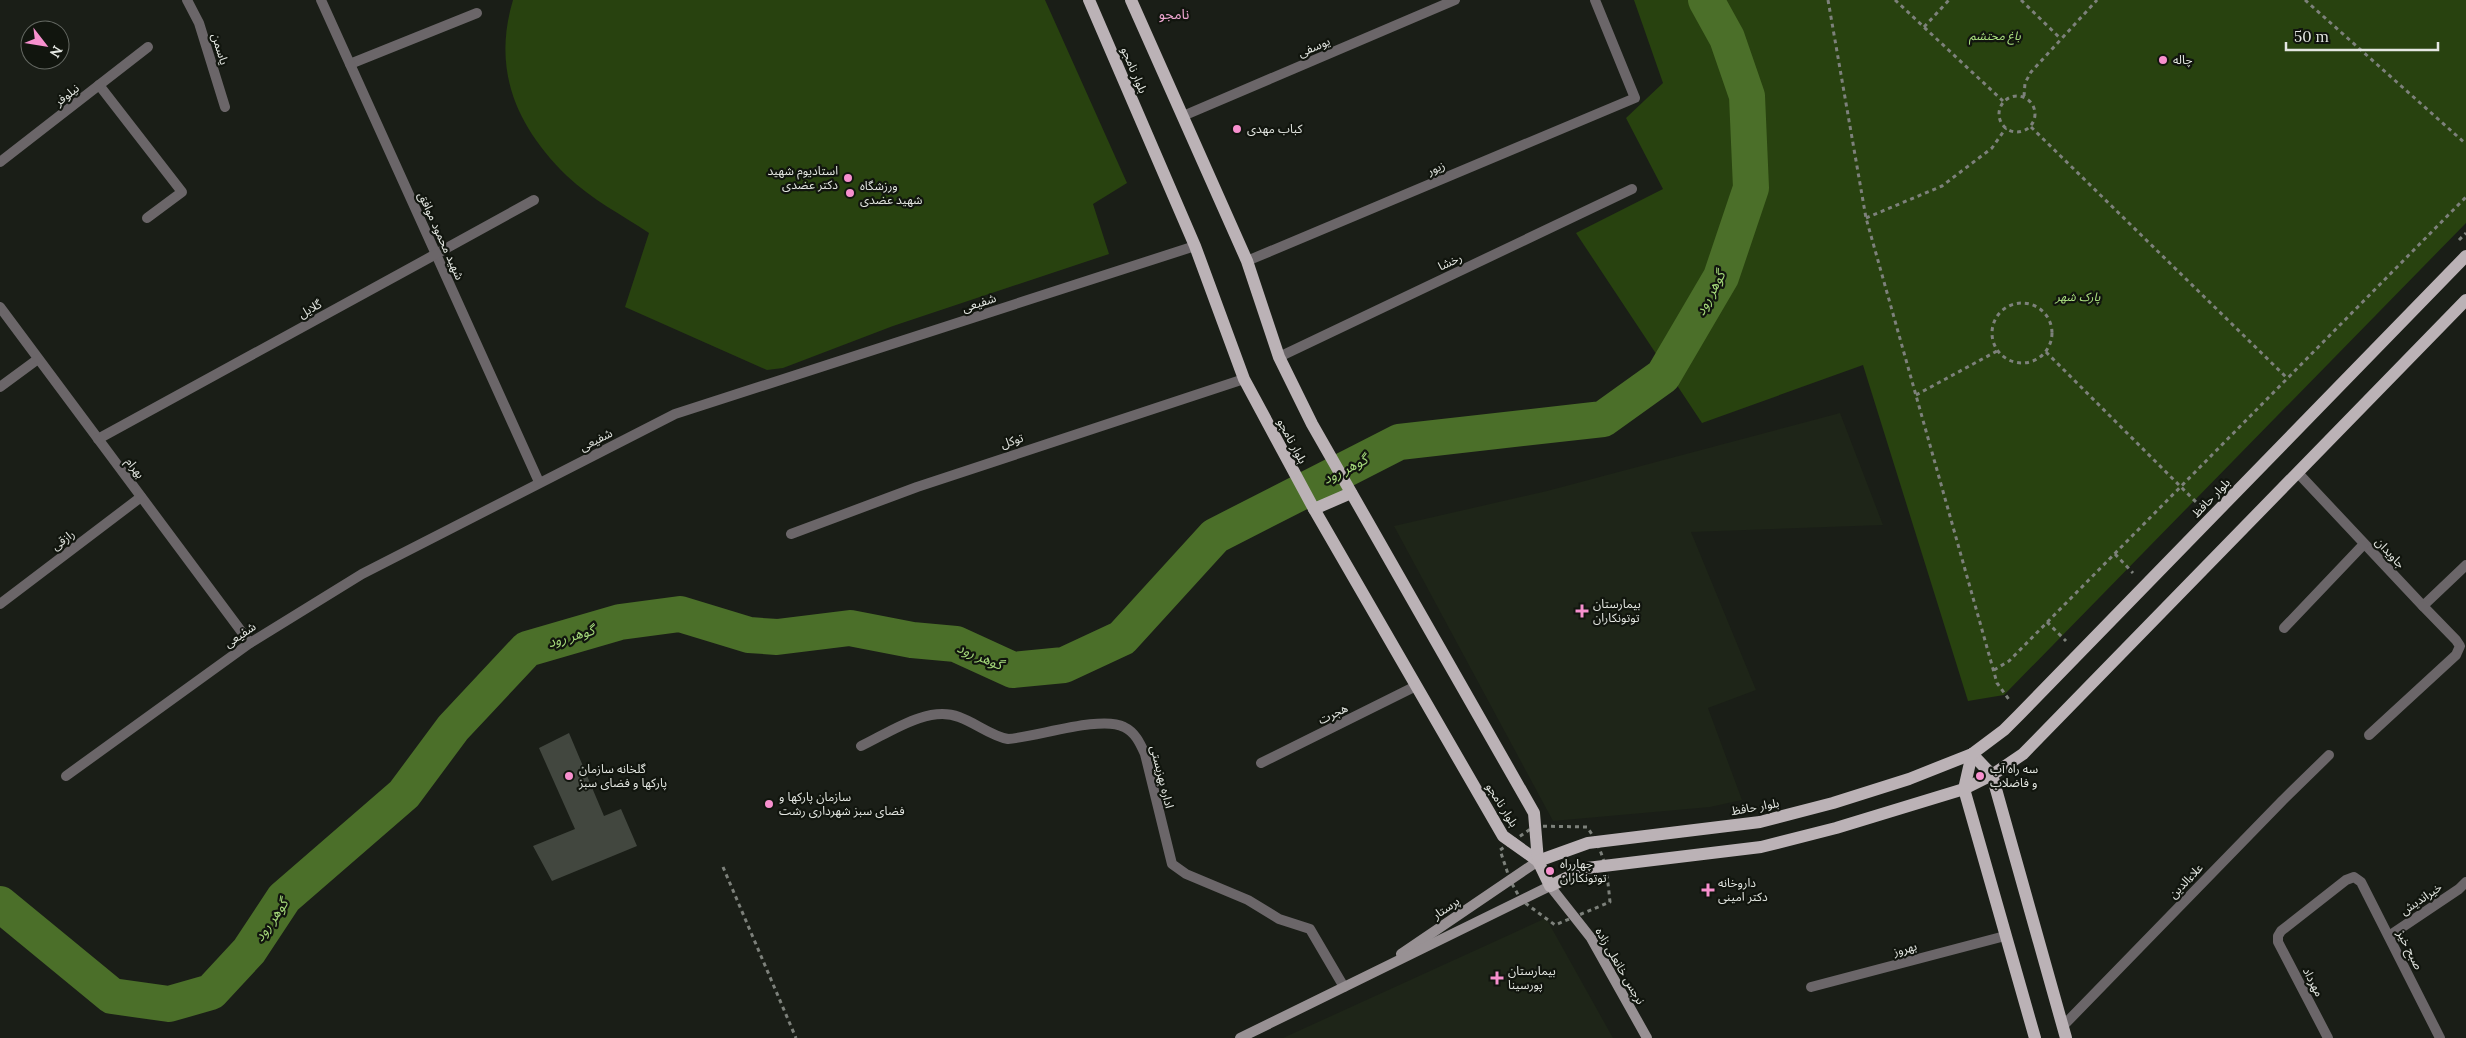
<svg xmlns="http://www.w3.org/2000/svg" width="2466" height="1038" font-family="Lora,'Noto Sans Arabic',serif">
<rect width="100%" height="100%" fill="#1a1e17"/>
<g fill="#1e2518">
<polygon points="1840,413 1883,525 1691,532 1756,690 1708,708 1742,800 1710,807 1553,821 1394,526 1547,491"/>
<polygon points="1546,918 1613,1038 1283,1038"/>
</g>
<g fill="#28420f">
<path d="M513 0H1045L1127 183 1093 204 1109 254 893 326 783 368 767 370 625 307 649 233C622 215 591 199 567 176 516 126 492 70 513 0Z"/>
<polygon points="1634,0 2466,0 2466,223 2004,695 1968,701 1863,365 1702,423 1576,233 1663,189 1626,118 1663,83"/>
</g>
<g fill="none" stroke-linecap="round" stroke-linejoin="round">
<polyline stroke="#4b6f29" stroke-width="36" points="0,904 112,996 169,1004 211,992 249,951 284,898 404,794 453,728 527,649 620,622 680,614 749,635 777,637 850,628 912,640 956,644 1013,670 1064,665 1122,638 1215,536 1399,442 1603,419 1663,376 1721,277 1751,188 1747,96 1727,38 1706,0"/>
</g>
<polygon fill="#42473f" points="569,733 604,816 621,809 637,846 552,881 533,846 575,829 539,748"/>
<g fill="none" stroke-linecap="round" stroke-linejoin="round">
<g stroke="#7d817b" stroke-width="3" stroke-dasharray="4 4" stroke-linecap="butt">
<polyline points="1828,0 1866,218 1997,683 2010,701"/>
<polyline points="1895,0 2003,101"/>
<polyline points="2021,0 2061,39"/>
<polyline points="2305,0 2466,144"/>
<polyline points="1924,27 1949,0"/>
<circle cx="2017" cy="114" r="18"/>
<polyline points="2024,96 2025,83 2031,72 2097,0"/>
<polyline points="2031,127 2287,378"/>
<polyline points="1866,218 1942,186 1992,148 2006,128"/>
<polyline points="2459,240 2466,233"/>
<circle cx="2022" cy="333" r="30"/>
<polyline points="2046,352 2199,505"/>
<polyline points="1916,395 1997,351"/>
<polyline points="2115,554 2133,573"/>
<polyline points="2047,622 2066,641"/>
<polyline points="1994,670 2009,661 2466,197"/>
<path d="M1535 826 1587 827C1605 852 1607 872 1610 902L1555 925 1521 900 1510 880 1500 850Z"/>
<polyline points="723,867 796,1038"/>
</g>
<g stroke="#6b6669" stroke-width="10">
<polyline points="187,0 199,23 225,107"/>
<polyline points="350,64 477,13"/>
<polyline points="99,85 182,192 147,218"/>
<polyline points="1183,116 1455,0"/>
<polyline points="0,162 148,47"/>
<polyline points="436,254 534,200"/>
<polyline points="1247,261 1635,98 1595,0"/>
<polyline points="1279,357 1632,189"/>
<polyline points="0,387 38,359"/>
<polyline points="791,534 917,487 1244,379"/>
<polyline points="0,604 141,497"/>
<path d="M861 746C889 733 927 705 959 717 976 723 991 736 1008 739 1037 737 1101 715 1124 727 1135 732 1140 743 1145 754L1172 864 1186 874 1248 900 1279 919 1310 929 1344 987"/>
<polyline points="1261,763 1416,686"/>
<polyline points="66,776 250,643"/>
</g>
<g stroke="#6b6669" stroke-width="10">
<polyline points="321,0 539,482"/>
<polyline points="0,307 250,643 362,574 675,414 1195,246"/>
<polyline points="98,439 436,254"/>
<polyline points="2298,473 2423,606 2466,565"/>
<polyline points="2284,628 2364,544"/>
<polyline points="2369,735 2456,655 2460,646 2456,640 2423,606"/>
<polyline points="2389,936 2459,889 2466,882"/>
<polyline points="1811,987 2005,936"/>
<polyline points="2063,1026 2283,800 2329,755"/>
<polyline points="2328,1038 2278,942 2278,936 2281,931 2346,880 2354,877 2361,882 2440,1038"/>
</g>
<g stroke="#989194" stroke-width="10">
<polyline points="1401,954 1538,861"/>
<polyline points="1240,1038 1550,886 1591,938 1647,1038"/>
</g>
<g stroke="#bbb2b6" stroke-width="12">
<polyline points="1089,0 1195,246 1244,379 1314,509 1503,836 1538,861"/>
<polyline points="1131,0 1247,261 1279,357 1312,424 1534,813 1538,861 1550,886 1587,868 1761,847 1836,828 1964,789 1992,775 2023,754 2466,300"/>
<polyline points="1314,509 1351,493"/>
<polyline points="1972,754 1992,775 2066,1038"/>
<polyline points="1972,754 1964,789 2035,1038"/>
<polyline points="1538,861 1588,843 1760,822 1833,803 1909,779 1972,754 2004,730 2019,715 2466,256"/>
</g>
</g>
<g fill="#f790ce" stroke="#11150e" stroke-width="2">
<circle cx="2163" cy="60" r="5"/>
<circle cx="1237" cy="129" r="5"/>
<circle cx="848" cy="178" r="5"/>
<circle cx="850" cy="193" r="5"/>
<path d="M1579.5 603.5h5v5h5v5h-5v5h-5v-5h-5v-5h5z"/>
<circle cx="569" cy="776" r="5"/>
<circle cx="1980" cy="776" r="5"/>
<circle cx="769" cy="804" r="5"/>
<circle cx="1550" cy="871" r="5"/>
<path d="M1705.5 882.5h5v5h5v5h-5v5h-5v-5h-5v-5h5z"/>
<path d="M1494.5 970.5h5v5h5v5h-5v5h-5v-5h-5v-5h5z"/>
</g>
<g text-anchor="middle" stroke-width="4.5" stroke-linejoin="round" paint-order="stroke">
<g font-size="12" font-style="italic" fill="#abe080" stroke="#11150e">
<text x="1995" y="40">باغ محتشم</text>
<text x="2078" y="301">پارک شهر</text>
</g>
<g font-size="12" fill="#e4e7e2" stroke="#11150e">
<text transform="translate(1314 47) rotate(-23)" y="4">یوسفی</text>
<text transform="translate(220 49) rotate(73)" y="4">یاسمن</text>
<text transform="translate(1134 70) rotate(67)" y="4">بلوار نامجو</text>
<text transform="translate(67 95) rotate(-38)" y="4">نیلوفر</text>
<text transform="translate(1436 168) rotate(-23)" y="4">زیور</text>
<text transform="translate(441 236) rotate(66)" y="4">شهید محمود موافق</text>
<text transform="translate(1450 262) rotate(-25)" y="4">رخشا</text>
<text transform="translate(979 303) rotate(-18)" y="4">شفیعی</text>
<text transform="translate(310 309) rotate(-29)" y="4">گلایل</text>
<text transform="translate(596 440) rotate(-27)" y="4">شفیعی</text>
<text transform="translate(1012 441) rotate(-18)" y="4">توکل</text>
<text transform="translate(1292 441) rotate(62)" y="4">بلوار نامجو</text>
<text transform="translate(135 468) rotate(53)" y="4">بهرام</text>
<text transform="translate(2211 498) rotate(-46)" y="4">بلوار حافظ</text>
<text transform="translate(63 540) rotate(-37)" y="4">رازقی</text>
<text transform="translate(2390 553) rotate(47)" y="4">جاویدان</text>
<text transform="translate(240 635) rotate(-34)" y="4">شفیعی</text>
<text transform="translate(1333 714) rotate(-26)" y="4">هجرت</text>
<text transform="translate(1162 777) rotate(76)" y="4">اداره بهزیستی</text>
<text transform="translate(1502 805) rotate(58)" y="4">بلوار نامجو</text>
<text transform="translate(1755 807) rotate(-10)" y="4">بلوار حافظ</text>
<text transform="translate(2186 881) rotate(-46)" y="4">علاءالدین</text>
<text transform="translate(2421 899) rotate(-34)" y="4">خیراندیش</text>
<text transform="translate(1446 908) rotate(-34)" y="4">پرستار</text>
<text transform="translate(1905 949) rotate(-15)" y="4">بهروز</text>
<text transform="translate(2410 950) rotate(63)" y="4">صبح خیز</text>
<text transform="translate(1620 966) rotate(60)" y="4">نرجس خانعلی زاده</text>
<text transform="translate(2313 982) rotate(63)" y="4">مهرداد</text>
</g>
<g font-size="12" fill="#e4e7e2" stroke="#11150e" text-anchor="start">
<text x="2173" y="64">چاله</text>
<text x="1247" y="133">کباب مهدی</text>
<text x="838" y="175" text-anchor="end">استادیوم شهید<tspan x="838" dy="14">دکتر عضدی</tspan></text>
<text x="860" y="190">ورزشگاه<tspan x="860" dy="14">شهید عضدی</tspan></text>
<text x="1593" y="608">بیمارستان<tspan x="1593" dy="14">توتونکاران</tspan></text>
<text x="579" y="773">گلخانه سازمان<tspan x="579" dy="14">پارکها و فضای سبز</tspan></text>
<text x="1990" y="773">سه راه آب<tspan x="1990" dy="14">و فاضلاب</tspan></text>
<text x="779" y="801">سازمان پارکها و<tspan x="779" dy="14">فضای سبز شهرداری رشت</tspan></text>
<text x="1560" y="868">چهارراه<tspan x="1560" dy="14">توتونکاران</tspan></text>
<text x="1718" y="887">داروخانه<tspan x="1718" dy="14">دکتر امینی</tspan></text>
<text x="1508" y="975">بیمارستان<tspan x="1508" dy="14">پورسینا</tspan></text>
</g>
<g font-size="14" fill="#eea6d0" stroke="#11150e">
<text x="1174" y="19">نامجو</text>
</g>
<g font-size="14" font-style="italic" fill="#a5d97a" stroke="#11150e">
<text transform="translate(1710 293) rotate(-62)" y="5">گوهر رود</text>
<text transform="translate(1345 469) rotate(-27)" y="5">گوهر رود</text>
<text transform="translate(571 636) rotate(-16)" y="5">گوهر رود</text>
<text transform="translate(980 656) rotate(23)" y="5">گوهر رود</text>
<text transform="translate(271 920) rotate(-55)" y="5">گوهر رود</text>
</g>
</g>
<g transform="translate(45 45) rotate(121)"><circle r="24" fill="#11150e" stroke="#656963"/>
<path d="M0-4L9 19L0 12L-9 19Z" fill="#f790ce"/>
<text y="-8" font-size="14" font-weight="bold" text-anchor="middle" fill="#e4e7e2">N</text>
</g>
<path d="M2286 42v8h152v-8" fill="none" stroke="#e4e7e2" stroke-width="2.5"/>
<text x="2294" y="42" font-size="15" fill="#e4e7e2" stroke="#11150e" stroke-width="4" paint-order="stroke">50 m</text>
</svg>
